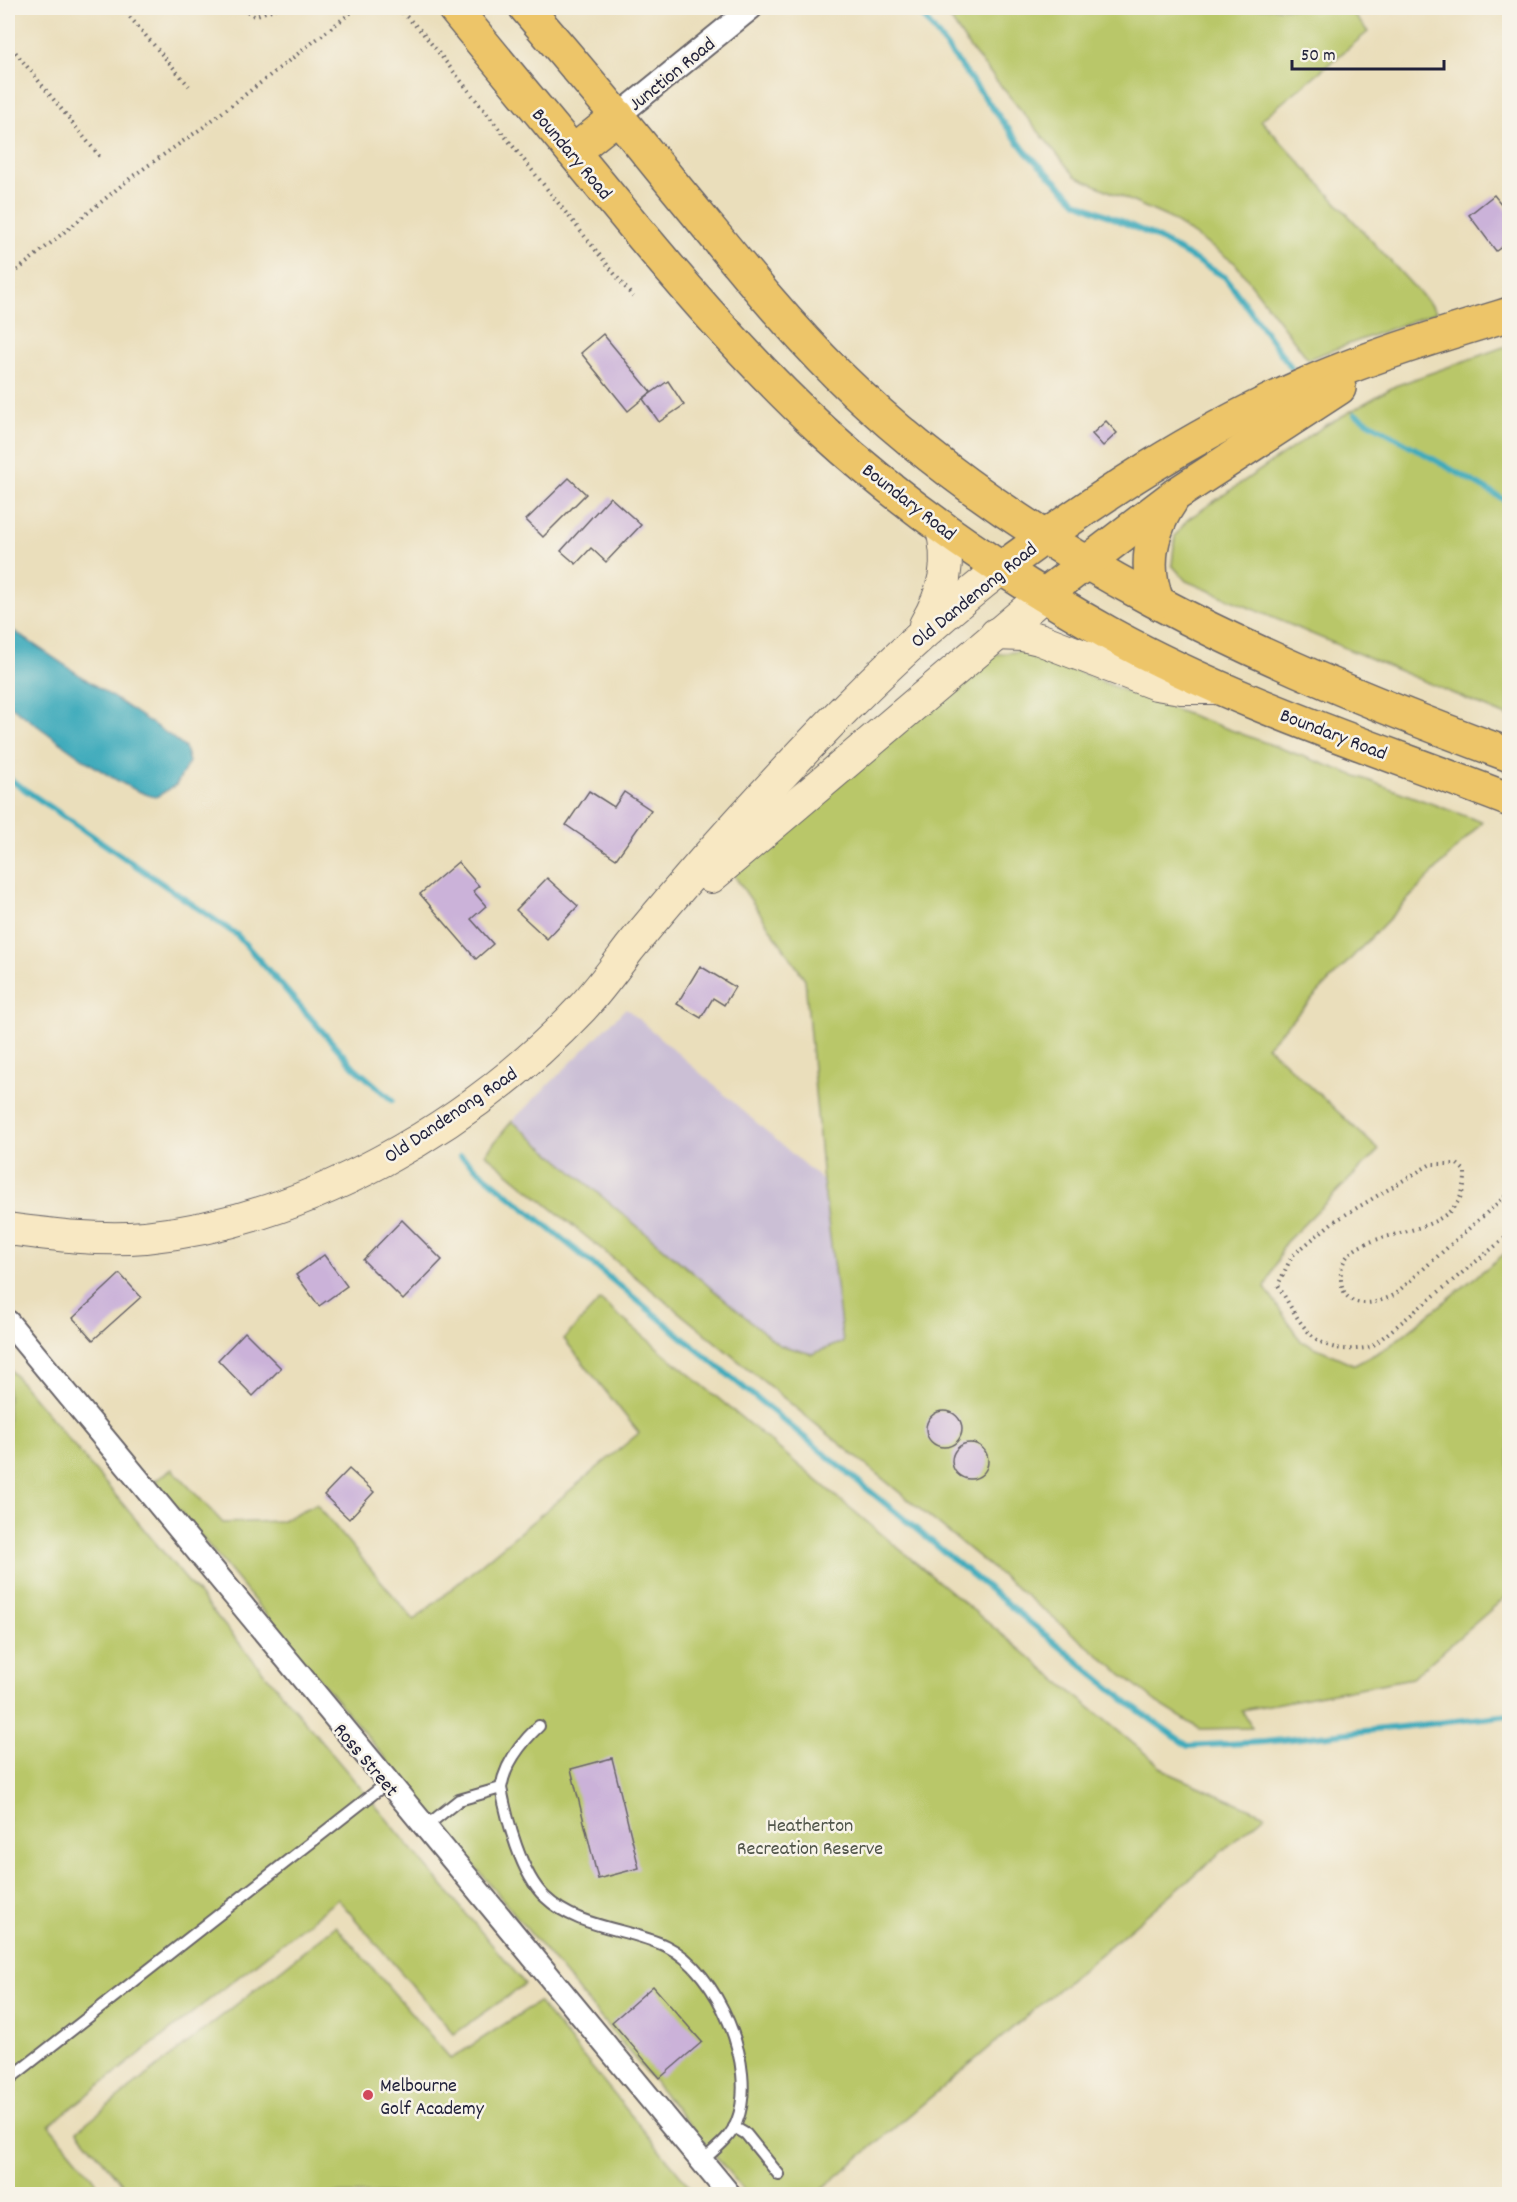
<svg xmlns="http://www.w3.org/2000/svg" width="1517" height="2202" font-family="Dekko,sans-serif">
<rect width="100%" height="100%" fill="#f7f3e8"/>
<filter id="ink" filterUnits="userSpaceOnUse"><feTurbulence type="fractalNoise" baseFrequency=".0167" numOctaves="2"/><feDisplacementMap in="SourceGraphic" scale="12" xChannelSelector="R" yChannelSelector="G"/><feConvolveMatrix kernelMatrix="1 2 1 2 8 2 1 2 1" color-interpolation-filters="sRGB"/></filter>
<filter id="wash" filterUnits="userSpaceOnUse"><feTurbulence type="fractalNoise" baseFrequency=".008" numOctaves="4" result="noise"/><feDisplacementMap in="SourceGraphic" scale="24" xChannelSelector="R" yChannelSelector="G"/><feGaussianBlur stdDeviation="1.35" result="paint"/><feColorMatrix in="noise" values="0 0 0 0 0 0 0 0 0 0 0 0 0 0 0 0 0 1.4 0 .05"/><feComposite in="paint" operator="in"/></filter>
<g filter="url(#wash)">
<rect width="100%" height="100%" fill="#eadebb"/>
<polygon fill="#cbbfd5" points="626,1008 823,1181 843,1342 812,1354 780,1345 512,1121"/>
<g fill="#b9c769" stroke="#6e7452" stroke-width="1.5">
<polygon points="943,8 1349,8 1368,32 1261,120 1437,312 1308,359 1235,263 1169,218 1075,176 969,47"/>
<polygon points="1509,345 1509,717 1186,581 1172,565 1175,536 1187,520 1323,427 1395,386"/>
<polygon points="1027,650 1127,692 1482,822 1267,1046 1379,1150 1285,1243 1265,1288 1301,1341 1355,1365 1388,1347 1509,1250 1509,1594 1412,1678 1242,1710 1252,1728 1200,1729 1156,1702 485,1154 512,1121 779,1345 812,1354 843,1342 823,1181 805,979 733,874 992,655"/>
<polygon points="600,1300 1170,1774 1265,1815 816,2194 747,2194 155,1481 172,1469 223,1523 281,1521 316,1504 414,1620 639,1433 564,1339"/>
<polygon points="8,1367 525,1984 454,2034 338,1899 49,2125 106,2194 8,2194"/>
<polygon points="336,1926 451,2059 538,2002 696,2194 131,2194 77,2130"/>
</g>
<path fill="#3caabb" stroke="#2f667b" stroke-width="1.5" d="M8 627 169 735 185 748 189 762 176 785 156 797C117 789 43 729 8 704Z"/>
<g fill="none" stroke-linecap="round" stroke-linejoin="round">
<g stroke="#3caabb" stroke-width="6">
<polyline points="917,8 1026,152 1077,202 1152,235 1225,277 1291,367"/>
<polyline points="1355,414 1510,503"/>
<polyline points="8,778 237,935 354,1067 392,1100"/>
<polyline points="461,1156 1131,1705 1188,1746 1265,1742 1510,1715"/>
</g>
</g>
<g id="blocks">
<g fill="#cbb2d9">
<polygon points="1494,195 1510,215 1510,241 1496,251 1469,215"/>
<polygon points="603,334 651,392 628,411 581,353"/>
<polygon points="668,381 684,405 659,422 643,399"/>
<polygon points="1106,421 1117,433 1103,446 1092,434"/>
<polygon points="569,478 586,494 543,537 526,520"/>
<polygon points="610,497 641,525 606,562 591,548 576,564 561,551"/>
<polygon points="589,791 614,807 624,792 651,810 616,859 566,825"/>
<polygon points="458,862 479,886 473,891 486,906 471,919 493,944 476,959 420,894"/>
<polygon points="547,878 578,906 547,939 516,910"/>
<polygon points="700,966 735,987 724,1005 713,998 701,1018 677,1004"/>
<polygon points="402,1220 442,1260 403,1300 363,1260"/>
<polygon points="324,1255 347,1286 319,1306 296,1275"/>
<polygon points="120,1274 141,1297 93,1340 73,1318"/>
<polygon points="245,1332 281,1368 253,1396 218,1360"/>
<circle cx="944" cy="1429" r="18"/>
<circle cx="970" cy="1461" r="18"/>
<polygon points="349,1469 374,1492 349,1519 324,1495"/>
<polygon points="612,1758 639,1868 598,1879 571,1769"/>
<polygon points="653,1986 702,2042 660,2078 612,2022"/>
</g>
</g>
</g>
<g filter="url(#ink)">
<use href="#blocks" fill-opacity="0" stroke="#686468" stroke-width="1.5"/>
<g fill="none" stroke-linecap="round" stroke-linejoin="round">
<g stroke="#686468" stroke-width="14">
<g id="lane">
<path d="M539 1726C521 1743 505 1763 501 1788 507 1820 521 1874 545 1897 577 1928 628 1928 666 1946 718 1971 758 2067 737 2121 731 2138 715 2149 702 2161"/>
<polyline points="425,1827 459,1800 501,1788"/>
<polyline points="8,2080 387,1783"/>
<polyline points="734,2127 746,2134 779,2175"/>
</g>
</g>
<g stroke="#686468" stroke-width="26">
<g id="street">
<polyline points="618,116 751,8"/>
<polyline points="8,1322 729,2194"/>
</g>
</g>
<g stroke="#686468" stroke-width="34">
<g id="secondary">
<path d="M925 625C944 592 952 564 941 526"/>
<polyline points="996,634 1022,635 1039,639 1156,684 1181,688 1218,688"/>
<polyline points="711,877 1044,595"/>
<path d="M8 1229C53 1235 100 1241 145 1237 307 1221 472 1125 582 1008 599 990 614 969 629 949 654 918 680 888 706 858 798 755 892 653 1002 568"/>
</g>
</g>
<g stroke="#686468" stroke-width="36">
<g id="primary">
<path d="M454 8C501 66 549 123 596 180 668 268 740 354 823 431 909 510 1008 577 1110 634 1236 704 1376 748 1510 800"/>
<path d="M526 8C577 67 627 127 676 188 728 251 779 316 837 374 1023 557 1268 666 1510 755"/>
<polyline points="573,152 618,116"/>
<path d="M1002 568C1096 499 1193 434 1300 387 1364 358 1441 335 1510 314"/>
<polyline points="1044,595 1175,495 1339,388"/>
<path d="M1157 601C1144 566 1150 532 1171 501"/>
</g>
</g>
<g stroke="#686468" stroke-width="4" stroke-dasharray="1.5 4.5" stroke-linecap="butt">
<polyline points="122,8 189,86"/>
<polyline points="243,8 254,16 277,8"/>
<polyline points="398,8 422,32 633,297"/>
<polyline points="8,43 100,157"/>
<polyline points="8,231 10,234"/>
<polyline points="8,278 133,176 202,128 357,8"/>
<path d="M1510 1192 1394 1295C1374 1305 1344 1311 1341 1280 1335 1215 1468 1255 1465 1171L1457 1164H1431L1333 1222 1292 1256 1278 1285C1303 1328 1315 1358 1371 1347L1510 1234"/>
</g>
<use href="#lane" stroke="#fff" stroke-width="10"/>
<use href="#street" stroke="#fff" stroke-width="22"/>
<use href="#secondary" stroke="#f8e8c3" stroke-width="32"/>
<use href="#primary" stroke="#edc569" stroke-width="33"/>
</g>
</g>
<circle fill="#d1495b" stroke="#f7f3e8" stroke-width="2" cx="368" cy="2095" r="6"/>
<g text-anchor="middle" stroke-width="5" stroke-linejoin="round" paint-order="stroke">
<g font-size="20" fill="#22223b" stroke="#f7f3e8">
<text transform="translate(671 73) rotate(-39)" y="7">Junction Road</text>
<text transform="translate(573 153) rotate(50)" y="7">Boundary Road</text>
<text transform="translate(910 501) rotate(38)" y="7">Boundary Road</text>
<text transform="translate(973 594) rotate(-39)" y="7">Old Dandenong Road</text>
<text transform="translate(1334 733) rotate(21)" y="7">Boundary Road</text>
<text transform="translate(450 1114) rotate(-34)" y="7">Old Dandenong Road</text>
<text transform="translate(367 1759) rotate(50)" y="7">Ross Street</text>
</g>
<g font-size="20" fill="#4f5449" stroke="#f7f3e8">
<text x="810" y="1831">Heatherton<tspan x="810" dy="23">Recreation Reserve</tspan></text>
</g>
<g font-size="20" fill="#22223b" stroke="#f7f3e8" text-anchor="start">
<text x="380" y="2091">Melbourne<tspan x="380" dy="23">Golf Academy</tspan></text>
</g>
</g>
<rect width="1517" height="2202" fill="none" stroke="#f7f3e8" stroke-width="30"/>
<path d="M1292 60v9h152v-9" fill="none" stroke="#22223b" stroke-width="3"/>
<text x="1301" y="60" font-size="18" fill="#22223b" stroke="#f7f3e8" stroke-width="4.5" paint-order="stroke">50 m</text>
</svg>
